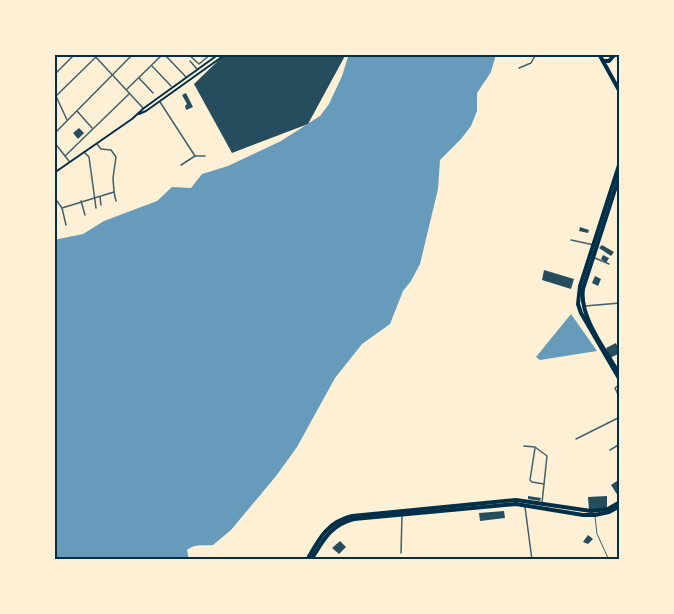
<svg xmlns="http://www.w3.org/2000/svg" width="674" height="614" font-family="'Source Sans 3',sans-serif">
<rect width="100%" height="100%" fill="#fdf0d5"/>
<g fill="#669bbc">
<path d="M349 54H496L491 72 477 93V111L471 126 461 139 440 160 438 189 420 264 411 281 403 291 390 324 362 344 335 378 297 447 276 476 231 530 213 545C202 546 196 543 187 550L189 560H54V240L83 234 104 221 157 201 172 187 191 188 202 174 228 166 281 141 320 116 329 104 342 76Z"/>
<polygon points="571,314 597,351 540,360 536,357"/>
</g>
<g fill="#264d5e">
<polygon points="225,54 346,54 308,124 232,153 194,84"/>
<polygon points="186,93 193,107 186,110 185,106 187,104 182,95"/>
<polygon points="79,128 84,133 78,139 73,133"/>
<polygon points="580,227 589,230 588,233 579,231"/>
<polygon points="602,245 614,252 611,256 599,248"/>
<polygon points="603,255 609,258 606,263 601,259"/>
<polygon points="544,270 574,279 571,289 542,280"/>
<polygon points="595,276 601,279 598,286 592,283"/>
<polygon points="616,343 620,353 610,358 606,348"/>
<polygon points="620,479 620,499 611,485"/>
<polygon points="528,496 541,498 540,501 528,499"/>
<polygon points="607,496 607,509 589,510 588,497"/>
<polygon points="504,511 505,518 480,521 479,513"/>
<polygon points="588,535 593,539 588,544 583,542"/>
<polygon points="340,541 346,547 339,554 332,548"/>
</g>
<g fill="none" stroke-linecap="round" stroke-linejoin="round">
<polyline stroke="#3f606c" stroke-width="1" points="595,517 597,534 609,560"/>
<g stroke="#3f606c" stroke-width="1.5">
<polyline points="93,54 143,108"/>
<polyline points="188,54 199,64 211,54"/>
<polyline points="165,55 186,77"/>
<polyline points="190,61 197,69"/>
<polyline points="152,66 171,86"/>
<polyline points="519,68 531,63 536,54"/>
<polyline points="54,75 75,54"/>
<polyline points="139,78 153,93"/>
<polyline points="127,89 163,54"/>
<polyline points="54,90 56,95"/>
<polyline points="160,102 195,156"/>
<polyline points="77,111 92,128"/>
<polyline points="67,120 56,96 99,54"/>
<polyline points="54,134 133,54"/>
<polyline points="54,142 69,161"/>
<polyline points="97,144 101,149 111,150 116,157 113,178 114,192"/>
<polyline points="84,152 89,157 96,208"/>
<polyline points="65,156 129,94"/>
<polyline points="181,165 195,156 205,156"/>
<polyline points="54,197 62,208 66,225"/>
<polyline points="100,197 101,205"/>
<polyline points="81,201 85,215"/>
<polyline points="62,208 114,192 116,201"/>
<polyline points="571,240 594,245"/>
<polyline points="595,258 609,264"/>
<polyline points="585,306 620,303"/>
<polyline points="620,384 615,388 620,399"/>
<polyline points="576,439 620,417"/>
<polyline points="524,446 535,447 547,456 542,503"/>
<polyline points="535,448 530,480 532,482 544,484"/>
<polyline points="610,450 620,444"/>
<polyline points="525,507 532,560"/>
<polyline points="401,553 402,515"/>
</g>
<g stroke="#003049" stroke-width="2">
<polyline points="139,114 146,111 226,54"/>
<polyline points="54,173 132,119 144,108 219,54"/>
</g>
<g stroke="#003049" stroke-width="4">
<polyline points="599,54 620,92"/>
<polyline points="619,54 620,55"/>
<polyline points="603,61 609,61 615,54"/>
<polyline points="620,162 580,286 578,304 581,313 620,380"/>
<path d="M620 174 583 289C579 317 606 351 620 375"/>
<path d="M307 560C319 539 327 522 352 516L516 500 591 511 608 509 620 502"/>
<path d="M311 560C323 541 330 525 354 519L516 504 583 515H595L609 512 620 506"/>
</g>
</g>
<rect width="674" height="614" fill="none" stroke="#fdf0d5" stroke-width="111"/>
<rect x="56" y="56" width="562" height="502" fill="none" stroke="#003049" stroke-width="2"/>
</svg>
